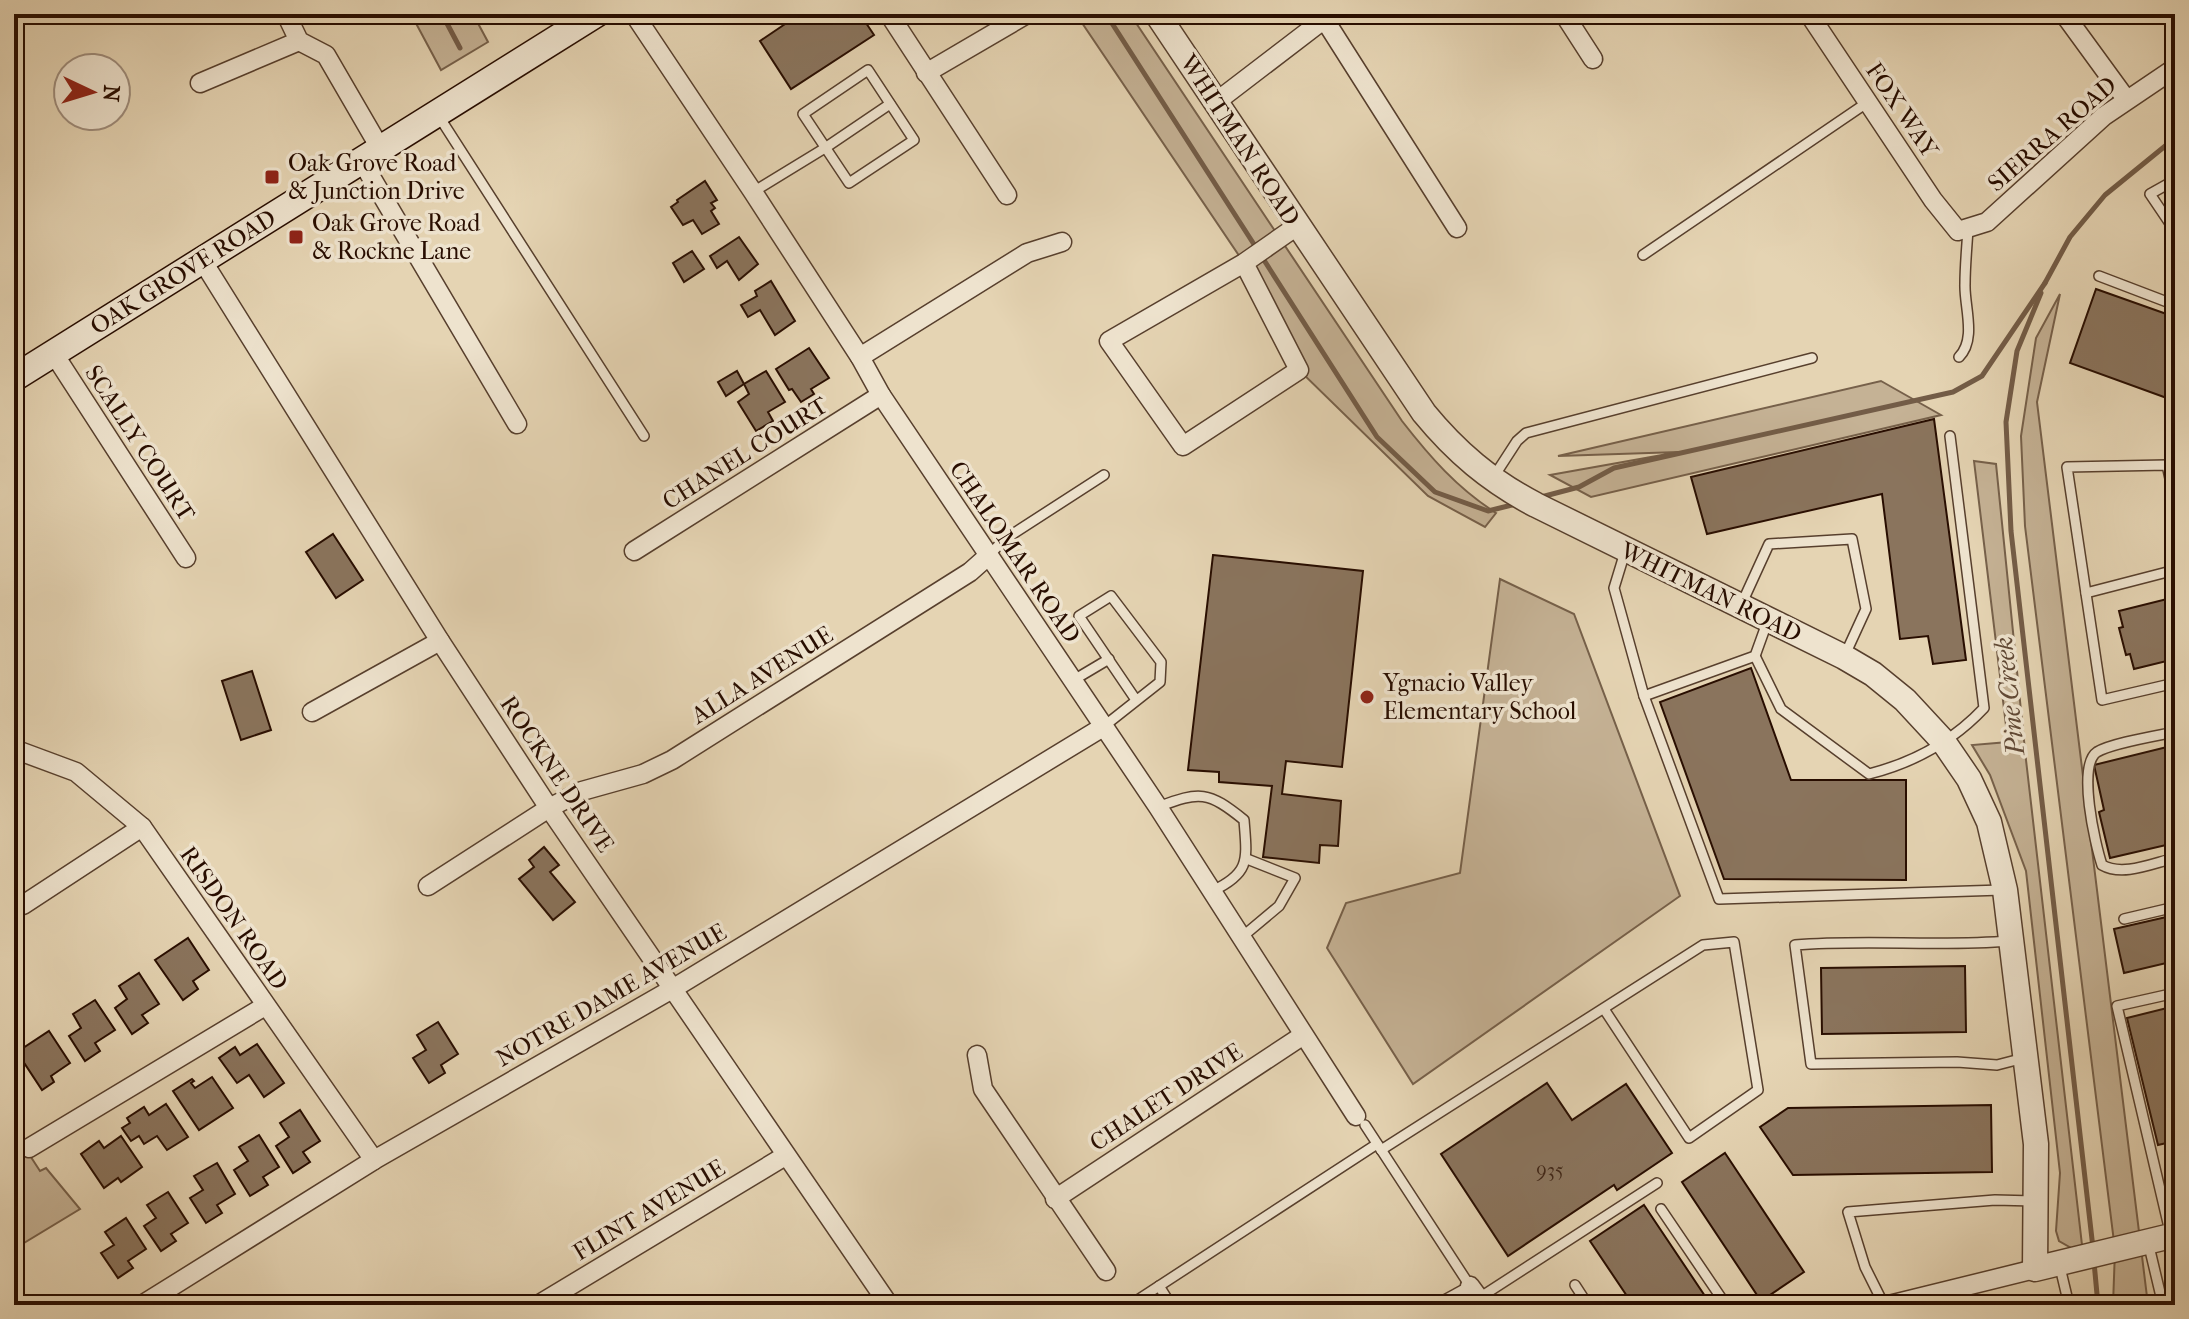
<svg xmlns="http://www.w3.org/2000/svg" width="2189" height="1319" font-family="'IM FELL French Canon',serif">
<rect width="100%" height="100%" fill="#e5d4b3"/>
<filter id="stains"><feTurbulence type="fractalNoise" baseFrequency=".0025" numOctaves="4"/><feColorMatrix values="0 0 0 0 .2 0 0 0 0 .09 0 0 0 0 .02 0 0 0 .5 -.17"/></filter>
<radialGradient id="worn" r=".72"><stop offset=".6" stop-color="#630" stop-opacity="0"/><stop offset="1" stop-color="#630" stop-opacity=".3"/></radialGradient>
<g fill="#c5b295" stroke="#76604a" stroke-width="2">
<polygon points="411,14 473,14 488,42 441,70"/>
<path d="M1076 14H1130L1402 421C1430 457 1457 488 1496 513L1485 527 1428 496 1299 370 1244 263Z"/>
<polygon points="2060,294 2037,402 2148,1305 2113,1305 2115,1250 2025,526 2021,436 2036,338"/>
<polygon points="1881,381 1941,415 1591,497 1550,475 1679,452 1558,456"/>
<polygon points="1974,461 1996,464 2026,760 2082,1245 2073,1249 2059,1241 2056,1231 2060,1173 2026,871 1990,775 1972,745 2008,742"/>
<polygon points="1500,579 1574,614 1680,896 1413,1084 1327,948 1346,903 1460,873"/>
<polygon points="14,1131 40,1171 46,1168 80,1209 14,1249"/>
</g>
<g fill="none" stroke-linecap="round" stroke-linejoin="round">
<g stroke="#735c47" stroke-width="5">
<polyline points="442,14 460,48"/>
<polyline points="1106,14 1257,249"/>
<polyline points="1262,257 1377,437 1435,492 1488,511 1516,504"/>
<polyline points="2045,283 2070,237 2105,195 2175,138"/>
<polyline points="2041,293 2017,351 2006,422 2011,531 2093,1248"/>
<polyline points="1541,497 1579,487 1614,468 1953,392 1982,376 2045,283"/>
<polyline points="2094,1262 2098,1305"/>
</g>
</g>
<g fill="#8a745d" stroke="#280d00" stroke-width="2">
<polygon points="800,14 846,14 848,16 860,14 874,35 791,89 760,41"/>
<polygon points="705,181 717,200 711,203 715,208 711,211 719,224 702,234 693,220 683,225 671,207 678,202 677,200"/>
<polygon points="739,237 758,264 739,280 727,261 717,268 710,256"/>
<polygon points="692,251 704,269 684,282 673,263"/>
<polygon points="771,281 795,321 775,335 760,310 748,317 741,305 757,296 755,291"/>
<polygon points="2096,289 2175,317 2175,401 2070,363"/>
<polygon points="809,348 829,378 811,389 814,394 801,402 792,389 789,390 776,369"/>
<polygon points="737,371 744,384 726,396 718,382"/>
<polygon points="766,371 785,402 768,412 773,421 756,431 738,402 749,394 744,384"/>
<polygon points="1934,419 1966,660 1933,664 1928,636 1900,639 1882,494 1707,534 1691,477"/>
<polygon points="333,534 363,580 336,598 306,552"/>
<polygon points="1213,555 1363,571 1342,767 1286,761 1282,794 1341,801 1338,846 1320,845 1319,863 1263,857 1272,786 1219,782 1219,772 1188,770"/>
<polygon points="2175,597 2175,659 2134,669 2130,654 2126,655 2119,628 2123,627 2119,611"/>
<polygon points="1751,668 1791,780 1906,780 1906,880 1724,879 1660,702"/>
<polygon points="252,671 271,730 241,740 222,681"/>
<polygon points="2175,745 2175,843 2110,858 2099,812 2104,810 2094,765"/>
<polygon points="544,847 559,865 550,872 575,902 553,920 519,879 534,867 529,860"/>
<polygon points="2175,915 2175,961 2124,973 2114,929"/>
<polygon points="188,938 209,970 193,981 198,989 183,1000 155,960"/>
<polygon points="1965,966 1966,1032 1822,1034 1821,968"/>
<polygon points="139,973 159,1004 142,1015 148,1023 132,1034 115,1008 127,999 119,986"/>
<polygon points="95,1000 115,1030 95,1043 100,1051 85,1061 69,1036 81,1028 73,1014"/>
<polygon points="2175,1006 2175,1141 2158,1145 2127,1018"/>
<polygon points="438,1022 458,1054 441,1065 445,1073 429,1083 413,1058 426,1050 417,1035"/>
<polygon points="49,1031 70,1063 51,1076 54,1082 42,1090 17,1052"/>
<polygon points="257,1044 284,1083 264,1097 249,1075 237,1083 219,1058 235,1047 240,1055"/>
<polygon points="212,1077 233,1108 199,1130 173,1091 192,1079 194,1081 191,1083 195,1088"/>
<polygon points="1547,1083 1572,1120 1626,1084 1672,1153 1617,1190 1614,1185 1508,1256 1441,1154"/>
<polygon points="166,1104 188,1137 167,1150 157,1136 144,1144 139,1136 131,1141 122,1128 130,1123 127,1118 144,1107 149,1115"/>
<polygon points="1991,1105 1992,1172 1793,1175 1760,1127 1788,1108"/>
<polygon points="300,1110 320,1141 303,1152 310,1162 293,1173 276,1146 289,1137 280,1123"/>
<polygon points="259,1135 279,1167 263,1177 268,1185 250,1196 234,1170 248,1161 239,1147"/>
<polygon points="121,1136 142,1167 121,1182 118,1178 104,1188 81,1154 99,1141 104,1148"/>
<polygon points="1725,1153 1804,1272 1761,1301 1682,1182"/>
<polygon points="217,1163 235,1194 217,1205 222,1213 206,1223 190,1198 203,1190 194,1176"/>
<polygon points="168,1192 188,1223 171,1234 176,1241 161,1251 144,1226 156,1218 147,1205"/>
<polygon points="1644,1205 1711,1305 1633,1305 1590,1241"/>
<polygon points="126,1218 146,1249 128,1261 133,1268 118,1278 101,1253 114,1245 105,1232"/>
</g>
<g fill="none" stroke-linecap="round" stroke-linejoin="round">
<g stroke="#573f2d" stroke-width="12">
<g id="service">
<polygon points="868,70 914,140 849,183 803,114"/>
<polyline points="438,115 644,436"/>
<polyline points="2175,180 2150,194 2175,231"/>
<polyline points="753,192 825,148 890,104"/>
<polyline points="1643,255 1868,102"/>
<polyline points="2099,276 2175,305"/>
<path d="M1959 357C1977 339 1964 306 1965 284 1965 265 1967 247 1968 228"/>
<polyline points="1493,478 1517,441 1526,433 1812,358"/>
<polyline points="2175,501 2167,465 2067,467 2102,700 2175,683"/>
<polyline points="1625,552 1614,588 1644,696 1719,899 2002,890"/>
<polyline points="989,555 1005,539 1104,475"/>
<polyline points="2086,593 2175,570"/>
<polyline points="1742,603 1769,544 1852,539 1866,609 1844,657"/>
<path d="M1755 656 1781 709 1869 774C1912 763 1953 741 1984 708L1950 436"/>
<polyline points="1072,681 1109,659"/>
<polyline points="1644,696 1755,656 1768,620"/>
<polyline points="1103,727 1160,682 1161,662 1111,596 1079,616 1136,700"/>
<path d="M2175 732C2156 736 2112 743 2097 752 2077 765 2095 844 2102 865 2123 877 2153 863 2175 858"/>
<path d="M1158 807C1200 791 1208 791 1244 820 1247 859 1251 873 1212 891"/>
<polyline points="2124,919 2175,907"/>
<polyline points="1242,937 1279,906 1295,878 1247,859"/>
<path d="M2009 941C1938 947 1867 939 1795 945L1811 1064 1957 1062 1997 1065 2024 1058"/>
<polyline points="1365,1125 1470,1286 1439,1303 1422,1305"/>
<polyline points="1381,1150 1703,945 1734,942 1758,1090 1689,1138 1604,1009"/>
<polyline points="1661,1209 1726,1305"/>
<polyline points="2171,1236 2117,1006 2175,993"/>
<polyline points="2148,1242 2163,1305"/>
<polyline points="2059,1263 2069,1305"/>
<polyline points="1575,1285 1588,1305"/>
<polyline points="1159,1286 1171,1305"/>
<polyline points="1479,1298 1657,1183"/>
<polyline points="1130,1305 1377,1144"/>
<polyline points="1884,1305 1865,1267 1848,1212 1995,1200 2035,1201"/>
</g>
</g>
<g stroke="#573f2d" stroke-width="21">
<g id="minor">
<polyline points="286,14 299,41 326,55 380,148"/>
<polyline points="634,14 753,192 860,357 881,395 1158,807 1356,1116"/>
<polyline points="889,14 1007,195"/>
<polyline points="1321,14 1457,228"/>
<polyline points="1564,14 1593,59"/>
<polyline points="1809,14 1933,200 1958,231 1987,222 2104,116 2175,68"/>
<polyline points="2064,14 2126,99"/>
<polyline points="926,73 1027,14"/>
<polyline points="200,83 299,41"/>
<polyline points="1216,102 1331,14"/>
<polyline points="361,160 517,424"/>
<polyline points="202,260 440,641 549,808 889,1305"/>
<polyline points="1244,263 1299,370 1183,446 1109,341 1244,263 1297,226"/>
<polyline points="54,354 186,558"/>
<polyline points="860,357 1027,253 1062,242"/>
<polyline points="634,551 881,395"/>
<polyline points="312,712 440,641"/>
<polyline points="14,749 76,772 142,827 374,1160"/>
<polyline points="428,886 549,808 582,791 643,774 672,760 970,572 988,556"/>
<polyline points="23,905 142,827"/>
<polyline points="977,1055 983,1089 1106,1271"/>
<polyline points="29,1148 265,1006"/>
<polyline points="1055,1199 1302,1036"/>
<polyline points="1470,1286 1484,1305"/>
<polyline points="142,1305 374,1160 674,988 1103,727"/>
<polyline points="538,1305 785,1156"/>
<polyline points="1889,1305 2035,1269"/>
</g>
</g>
<g stroke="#573f2d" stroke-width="27">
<path id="tertiary" d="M1157 14 1424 413C1456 452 1490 481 1536 505L1844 657 1873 674 1905 700 1943 741 1969 779 1989 822 2005 890 2036 1144 2035 1269 2175 1235"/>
</g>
<g stroke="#280d00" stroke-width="29">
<polyline id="secondary" points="14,378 596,14"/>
</g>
<use href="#service" stroke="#eee3ce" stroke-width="9"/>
<use href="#minor" stroke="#eee3ce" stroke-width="18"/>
<use href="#tertiary" stroke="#eee3ce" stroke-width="24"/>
<use href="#secondary" stroke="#eee3ce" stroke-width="26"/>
</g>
<g fill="#8f2418" stroke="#eee3ce" stroke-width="3">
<rect x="264" y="169" width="16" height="16" rx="4"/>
<rect x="288" y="229" width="16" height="16" rx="4"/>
<circle cx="1367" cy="697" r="8"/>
</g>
<g text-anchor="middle" stroke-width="7" stroke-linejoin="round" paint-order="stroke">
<g font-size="20" fill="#402717">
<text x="1550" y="1177">935</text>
</g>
<g font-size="24" fill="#280d00" stroke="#eee3ce">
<text transform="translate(1902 110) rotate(56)" y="8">FOX WAY</text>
<text transform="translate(2052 134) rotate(-41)" y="8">SIERRA ROAD</text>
<text transform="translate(1240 140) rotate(57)" y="8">WHITMAN ROAD</text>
<text transform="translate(183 272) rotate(-32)" y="8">OAK GROVE ROAD</text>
<text transform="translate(140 443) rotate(57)" y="8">SCALLY COURT</text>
<text transform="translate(745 453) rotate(-32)" y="8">CHANEL COURT</text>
<text transform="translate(1015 552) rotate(56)" y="8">CHALOMAR ROAD</text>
<text transform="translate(1711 592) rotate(26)" y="8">WHITMAN ROAD</text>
<text transform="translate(762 675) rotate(-32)" y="8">ALLA AVENUE</text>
<text transform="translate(557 774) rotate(56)" y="8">ROCKNE DRIVE</text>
<text transform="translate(234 918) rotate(55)" y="8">RISDON ROAD</text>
<text transform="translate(611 995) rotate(-30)" y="8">NOTRE DAME AVENUE</text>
<text transform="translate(1166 1097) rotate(-33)" y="8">CHALET DRIVE</text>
<text transform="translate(649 1210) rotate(-31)" y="8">FLINT AVENUE</text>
</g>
<g font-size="24" fill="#280d00" stroke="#eee3ce" text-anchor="start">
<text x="288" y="171">Oak Grove Road<tspan x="288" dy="28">&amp; Junction Drive</tspan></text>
<text x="312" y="231">Oak Grove Road<tspan x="312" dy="28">&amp; Rockne Lane</tspan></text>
<text x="1383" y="691">Ygnacio Valley<tspan x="1383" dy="28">Elementary School</tspan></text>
</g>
<g font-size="26" font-style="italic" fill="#604835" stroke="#eee3ce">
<text transform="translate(2009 696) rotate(-96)" y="9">Pine Creek</text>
</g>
</g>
<rect width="2189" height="1319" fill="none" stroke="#e5d4b3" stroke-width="48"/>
<rect x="16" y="16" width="2157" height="1287" fill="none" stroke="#280d00" stroke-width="4"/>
<rect x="24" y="24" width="2141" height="1271" fill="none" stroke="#280d00" stroke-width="2"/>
<g transform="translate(92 92) rotate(94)"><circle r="38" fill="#eee3ce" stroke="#9f8d7c" stroke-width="2"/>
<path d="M0-6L14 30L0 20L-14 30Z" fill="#8f2418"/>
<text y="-12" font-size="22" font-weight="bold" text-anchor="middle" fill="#280d00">N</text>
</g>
<rect width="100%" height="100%" filter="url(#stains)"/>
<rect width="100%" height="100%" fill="url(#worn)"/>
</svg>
